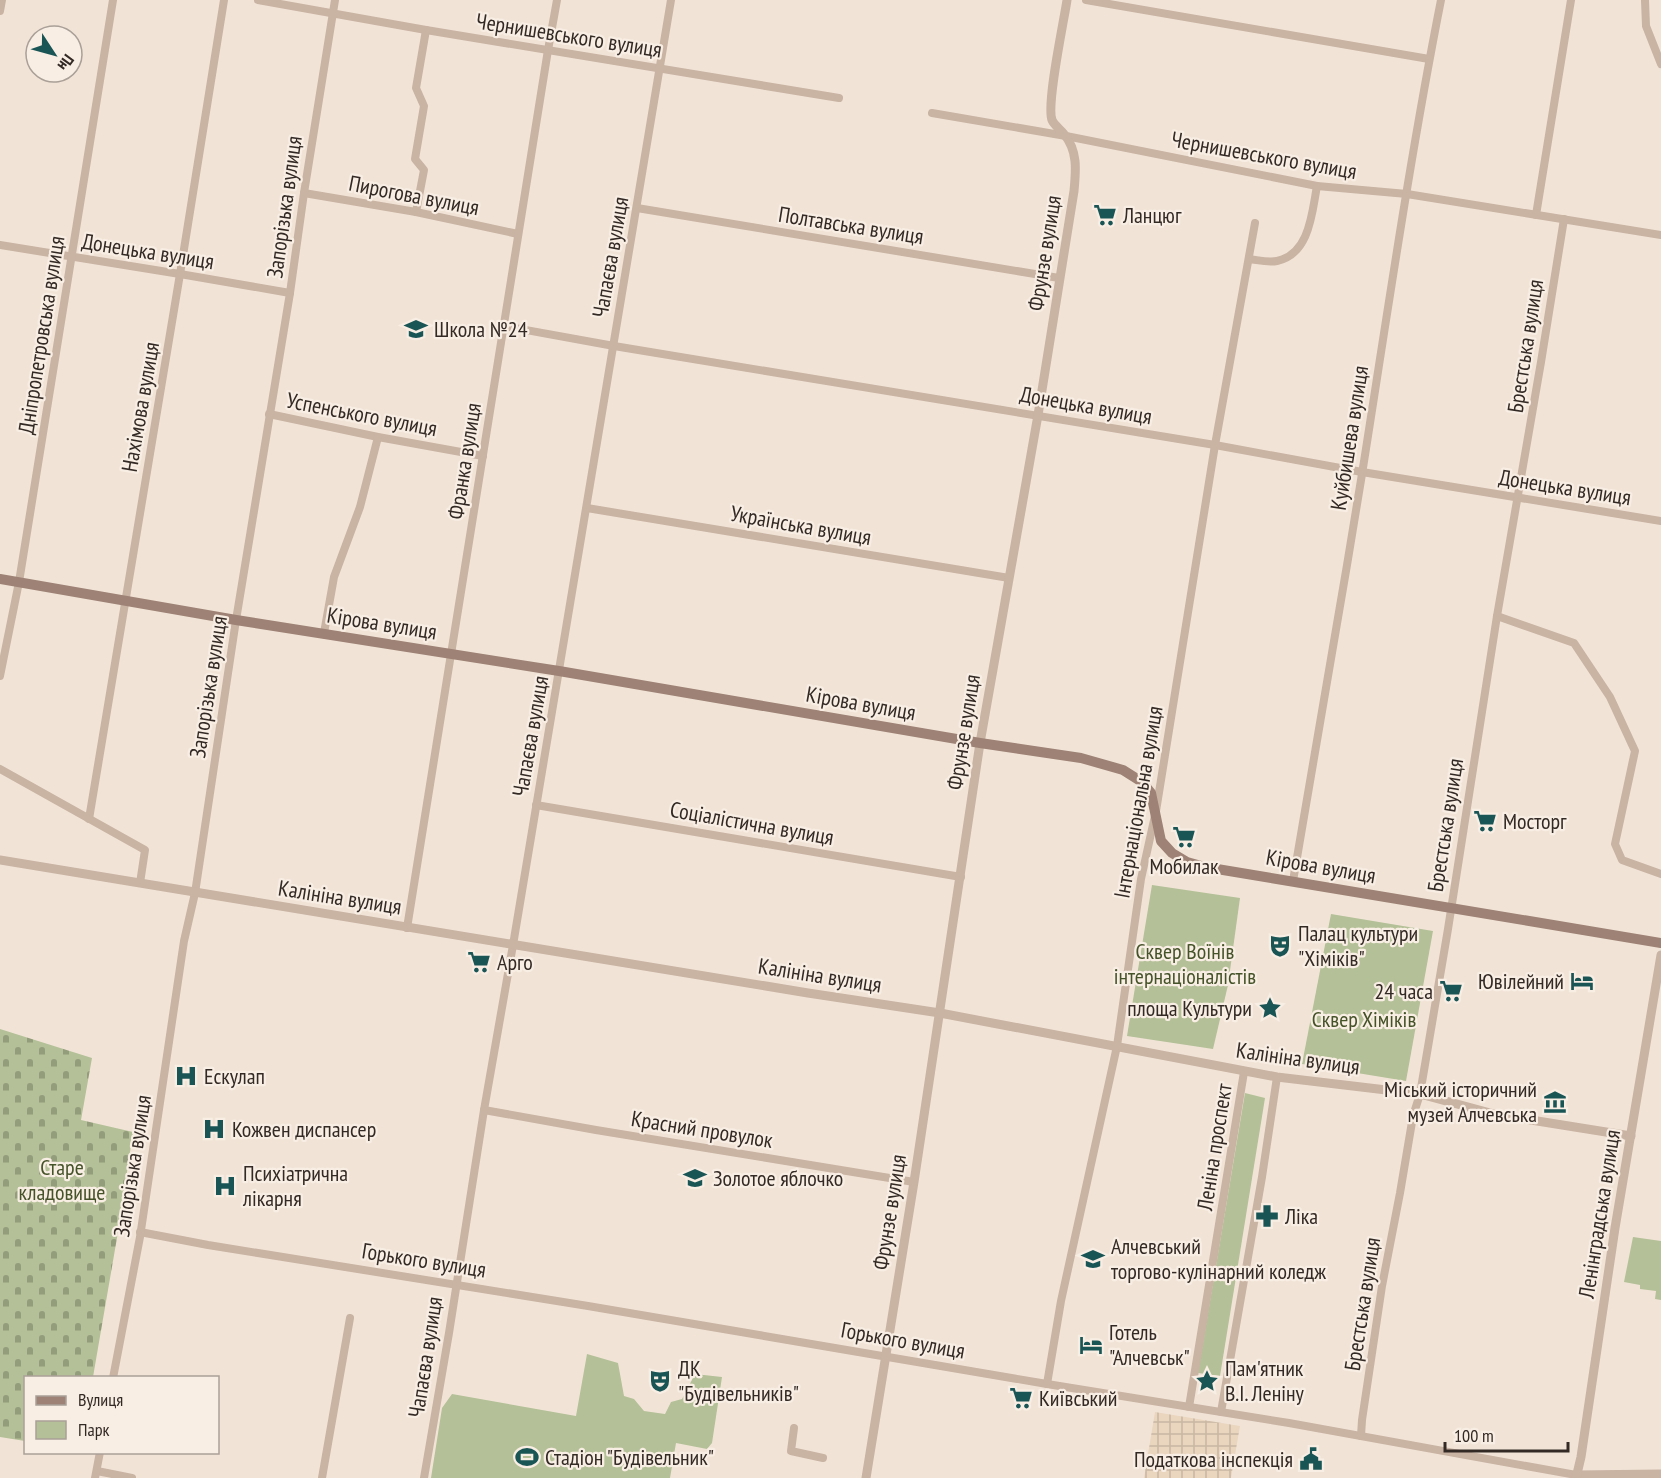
<svg xmlns="http://www.w3.org/2000/svg" width="1661" height="1478" font-family="'PT Sans Narrow',sans-serif">
<defs>
<pattern id="cemetery-stones" width="16" height="16" patternUnits="userSpaceOnUse" patternTransform="scale(1.5)"><rect width="16" height="16" fill="#b4c097"/><path d="M2 7V4a2 2 0 0 1 4 0v3zM10 15v-3a2 2 0 0 1 4 0v3z" fill="#939c7b"/></pattern>
<pattern id="plaza-grid" width="8" height="8" patternUnits="userSpaceOnUse" patternTransform="scale(1.5)"><rect width="8" height="8" fill="#ead5be"/><path d="M0 4h8M4 0v8" fill="none" stroke="#c9b7a3"/></pattern>
</defs>
<rect width="100%" height="100%" fill="#f1e4d7"/>
<polygon fill="url(#cemetery-stones)" points="0,1029 92,1058 81,1120 133,1132 118,1232 93,1377 26,1378 25,1441 0,1437"/>
<g fill="#b4c097">
<polygon points="1152,885 1240,898 1228,985 1213,1049 1127,1036"/>
<polygon points="1331,914 1433,931 1406,1081 1302,1064"/>
<polygon points="1245,1093 1265,1098 1220,1376 1198,1373"/>
<polygon points="1633,1237 1661,1241 1661,1300 1655,1299 1656,1291 1640,1289 1640,1285 1624,1282"/>
<polygon points="587,1354 618,1363 624,1396 634,1399 644,1411 665,1414 671,1402 682,1399 695,1374 722,1377 712,1443 707,1449 676,1443 670,1478 431,1478 442,1408 452,1394 576,1416"/>
</g>
<polygon fill="url(#plaza-grid)" points="1155,1412 1240,1426 1231,1478 1144,1478"/>
<g fill="none" stroke-linecap="round" stroke-linejoin="round">
<g stroke="#c9b3a3" stroke-width="8">
<polyline points="258,0 426,30 839,98"/>
<polyline points="1086,0 1429,59"/>
<polyline points="1645,0 1646,26 1661,64"/>
<polyline points="0,11 2,0"/>
<polyline points="932,113 1066,136 1317,186 1407,194 1661,235"/>
<polyline points="304,193 416,212 518,234"/>
<polyline points="637,208 1059,278"/>
<polyline points="416,212 424,170 415,159 424,106 416,88 426,30"/>
<polyline points="1536,215 1571,0"/>
<polyline points="0,245 180,274 290,293"/>
<path d="M1249 259C1258 260 1268 263 1277 261 1310 254 1312 212 1317 186"/>
<polyline points="504,326 614,346 1215,445 1362,472 1661,521"/>
<polyline points="269,414 378,437 483,456"/>
<polyline points="587,508 1009,578"/>
<polyline points="1497,616 1574,643 1610,697 1635,751 1615,844 1622,860 1661,874"/>
<polyline points="324,633 334,577 360,507 378,437"/>
<polyline points="0,676 19,582 113,0"/>
<polyline points="0,769 145,850 140,883"/>
<polyline points="536,805 961,877"/>
<polyline points="89,819 180,274 224,0"/>
<path d="M1293 881C1316 746 1340 610 1362 474 1387 316 1410 157 1441 0"/>
<polyline points="407,928 548,50 557,0"/>
<polyline points="484,1110 596,1130 914,1182"/>
<polyline points="140,1232 208,1245 588,1306 1047,1384 1289,1423 1576,1475"/>
<polyline points="113,1378 140,1237 184,941 195,893 236,620 290,293 304,193 335,0"/>
<polyline points="1047,1384 1061,1301 1117,1046 1141,879 1156,811 1215,445 1255,223"/>
<polyline points="1189,1407 1244,1072"/>
<polyline points="1221,1412 1262,1177 1277,1077"/>
<polyline points="794,1428 791,1451 823,1458"/>
<polyline points="1361,1436 1362,1420 1382,1286 1400,1193 1413,1116 1420,1094 1448,929 1497,616 1541,362 1564,219"/>
<polyline points="97,1471 132,1478"/>
<polyline points="95,1478 100,1452"/>
<polyline points="322,1478 350,1318"/>
<polyline points="424,1478 449,1333 484,1110 513,945 671,0"/>
</g>
<g stroke="#c9b3a3" stroke-width="9">
<polyline points="0,860 808,993 940,1013 1277,1077 1420,1094 1494,1114 1631,1136"/>
<polyline points="1576,1475 1661,1474"/>
<path d="M866 1478 914 1182 980 743 1038 415 1074 191C1076 170 1078 151 1064 134 1060 129 1054 125 1052 120 1046 104 1064 21 1067 0"/>
<polyline points="1576,1478 1581,1457 1615,1228 1661,955"/>
</g>
<polyline stroke="#9d8275" stroke-width="10" points="0,579 236,620 559,671 980,743 1081,758 1123,770 1142,782 1151,793 1161,841 1172,853 1187,862 1205,867 1661,943"/>
</g>
<defs>
<g id="supermarket-bare" transform="scale(1.8)"><path d="M-6-5.5h2.5l.6 2H6L4.5 2H-2.5L-4.4-4H-6ZM-1.5 3.2a1.3 1.3 0 1 0 .1 0ZM3 3.2a1.3 1.3 0 1 0 .1 0Z" fill="#1a5556" stroke="#f9eee4" stroke-width="2.5" paint-order="stroke"/></g>
<g id="school-bare" transform="scale(1.8)"><path d="M0-5L7-2L0 1L-7-2ZM-4 1L0 2.5L4 1V4Q0 6-4 4Z" fill="#1a5556" stroke="#f9eee4" stroke-width="2.5" paint-order="stroke"/></g>
<g id="theatre-bare" transform="scale(1.8)"><path d="M-5-5.5Q0-4 5-5.5V0Q5 5 0 6Q-5 5-5 0ZM-3.3-2.5H-1v1.5H-3.3ZM1-2.5H3.3v1.5H1ZM-2.8 1Q0 5.5 2.8 1Z" fill="#1a5556" stroke="#f9eee4" stroke-width="2.5" paint-order="stroke"/></g>
<g id="hotel-bare" transform="scale(1.8)"><path d="M-6-4.5h1.5V1H6V5H4.5V3h-9V5H-6ZM-4 0a1.8 1.8 0 1 1 3.6 0ZM.5 0V-2.5h3Q6-2.5 6 0Z" fill="#1a5556" stroke="#f9eee4" stroke-width="2.5" paint-order="stroke"/></g>
<g id="sight-bare" transform="scale(1.8)"><path d="M0-6L1.8-2.2L6-1.7L2.9 1.2L3.7 5.4L0 3.3L-3.7 5.4L-2.9 1.2L-6-1.7L-1.8-2.2Z" fill="#1a5556" stroke="#f9eee4" stroke-width="2.5" paint-order="stroke"/></g>
<g id="hospital-bare" transform="scale(1.8)"><path d="M-5-5h3v3.5h4V-5h3V5h-3V1.5h-4V5h-3Z" fill="#1a5556" stroke="#f9eee4" stroke-width="2.5" paint-order="stroke"/></g>
<g id="museum-bare" transform="scale(1.8)"><path d="M0-6L6-3V-2H-6V-3ZM-5-1h2V3h-2ZM-1-1h2V3h-2ZM3-1h2V3H3ZM-6 4H6V6H-6Z" fill="#1a5556" stroke="#f9eee4" stroke-width="2.5" paint-order="stroke"/></g>
<g id="pharmacy-bare" transform="scale(1.8)"><path d="M-2-6h4v4h4v4h-4v4h-4v-4h-4v-4h4Z" fill="#1a5556" stroke="#f9eee4" stroke-width="2.5" paint-order="stroke"/></g>
<g id="university-bare" transform="scale(1.8)"><path d="M0-5L7-2L0 1L-7-2ZM-4 1L0 2.5L4 1V4Q0 6-4 4Z" fill="#1a5556" stroke="#f9eee4" stroke-width="2.5" paint-order="stroke"/></g>
<g id="stadium-bare" transform="scale(1.8)"><path d="M0-5a6.5 5 0 1 0 0 10a6.5 5 0 1 0 0-10ZM-3.5-1.8h7v3.6h-7Z" fill="#1a5556" stroke="#f9eee4" stroke-width="2.5" paint-order="stroke"/></g>
<g id="civic-bare" transform="scale(1.8)"><path d="M-.6-6.5H3V-4.5H.6V-3L4-1V1h2V6H-6V1h2V-1L-.6-3ZM-1.2 2.5V6h2.4V2.5Z" fill="#1a5556" stroke="#f9eee4" stroke-width="2.5" paint-order="stroke"/></g>
</defs>
<g fill-rule="evenodd">
<use href="#supermarket-bare" x="1105" y="215"/>
<use href="#school-bare" x="416" y="329"/>
<use href="#supermarket-bare" x="1485" y="821"/>
<use href="#supermarket-bare" x="1184" y="837"/>
<use href="#theatre-bare" x="1280" y="946"/>
<use href="#supermarket-bare" x="479" y="962"/>
<use href="#hotel-bare" x="1582" y="981"/>
<use href="#supermarket-bare" x="1451" y="991"/>
<use href="#sight-bare" x="1270" y="1008"/>
<use href="#hospital-bare" x="186" y="1076"/>
<use href="#museum-bare" x="1555" y="1102"/>
<use href="#hospital-bare" x="214" y="1129"/>
<use href="#school-bare" x="695" y="1178"/>
<use href="#hospital-bare" x="225" y="1186"/>
<use href="#pharmacy-bare" x="1267" y="1216"/>
<use href="#university-bare" x="1093" y="1259"/>
<use href="#hotel-bare" x="1091" y="1345"/>
<use href="#theatre-bare" x="660" y="1381"/>
<use href="#sight-bare" x="1207" y="1381"/>
<use href="#supermarket-bare" x="1021" y="1398"/>
<use href="#stadium-bare" x="527" y="1457"/>
<use href="#civic-bare" x="1311" y="1459"/>
</g>
<g text-anchor="middle" stroke-width="4.5" stroke-linejoin="round" paint-order="stroke">
<g font-size="22" fill="#342a25" stroke="#f9eee4">
<text transform="translate(569 35) rotate(9)" y="8">Чернишевського вулиця</text>
<text transform="translate(1264 155) rotate(10)" y="8">Чернишевського вулиця</text>
<text transform="translate(414 195) rotate(11)" y="8">Пирогова вулиця</text>
<text transform="translate(284 207) rotate(-82)" y="8">Запорізька вулиця</text>
<text transform="translate(851 225) rotate(9)" y="8">Полтавська вулиця</text>
<text transform="translate(148 251) rotate(9)" y="8">Донецька вулиця</text>
<text transform="translate(1044 253) rotate(-81)" y="8">Фрунзе вулиця</text>
<text transform="translate(610 257) rotate(-80)" y="8">Чапаєва вулиця</text>
<text transform="translate(41 335) rotate(-81)" y="8">Дніпропетровська вулиця</text>
<text transform="translate(1525 346) rotate(-81)" y="8">Брестська вулиця</text>
<text transform="translate(1086 405) rotate(10)" y="8">Донецька вулиця</text>
<text transform="translate(140 407) rotate(-80)" y="8">Нахімова вулиця</text>
<text transform="translate(362 414) rotate(11)" y="8">Успенського вулиця</text>
<text transform="translate(1349 438) rotate(-81)" y="8">Куйбишева вулиця</text>
<text transform="translate(464 461) rotate(-81)" y="8">Франка вулиця</text>
<text transform="translate(1565 487) rotate(9)" y="8">Донецька вулиця</text>
<text transform="translate(801 525) rotate(10)" y="8">Українська вулиця</text>
<text transform="translate(382 623) rotate(9)" y="8">Кірова вулиця</text>
<text transform="translate(208 687) rotate(-81)" y="8">Запорізька вулиця</text>
<text transform="translate(861 703) rotate(10)" y="8">Кірова вулиця</text>
<text transform="translate(963 732) rotate(-81)" y="8">Фрунзе вулиця</text>
<text transform="translate(530 736) rotate(-80)" y="8">Чапаєва вулиця</text>
<text transform="translate(1138 802) rotate(-80)" y="8">Інтернаціональна вулиця</text>
<text transform="translate(752 823) rotate(10)" y="8">Соціалістична вулиця</text>
<text transform="translate(1445 825) rotate(-81)" y="8">Брестська вулиця</text>
<text transform="translate(1321 866) rotate(10)" y="8">Кірова вулиця</text>
<text transform="translate(340 897) rotate(9)" y="8">Калініна вулиця</text>
<text transform="translate(820 975) rotate(9)" y="8">Калініна вулиця</text>
<text transform="translate(1298 1058) rotate(8)" y="8">Калініна вулиця</text>
<text transform="translate(702 1129) rotate(9)" y="8">Красний провулок</text>
<text transform="translate(1214 1147) rotate(-81)" y="8">Леніна проспект</text>
<text transform="translate(132 1166) rotate(-81)" y="8">Запорізька вулиця</text>
<text transform="translate(889 1212) rotate(-81)" y="8">Фрунзе вулиця</text>
<text transform="translate(1599 1214) rotate(-81)" y="8">Ленінградська вулиця</text>
<text transform="translate(424 1260) rotate(9)" y="8">Горького вулиця</text>
<text transform="translate(1362 1304) rotate(-81)" y="8">Брестська вулиця</text>
<text transform="translate(903 1340) rotate(10)" y="8">Горького вулиця</text>
<text transform="translate(425 1357) rotate(-81)" y="8">Чапаєва вулиця</text>
</g>
<g font-size="22" fill="#342a25" stroke="#f9eee4" text-anchor="start">
<text x="1123" y="223">Ланцюг</text>
<text x="434" y="337">Школа №24</text>
<text x="1503" y="829">Мосторг</text>
<text x="1184" y="874" text-anchor="middle">Мобилак</text>
<text x="1298" y="941">Палац культури<tspan x="1298" dy="25">"Хіміків"</tspan></text>
<text x="497" y="970">Арго</text>
<text x="1564" y="989" text-anchor="end">Ювілейний</text>
<text x="1433" y="999" text-anchor="end">24 часа</text>
<text x="1252" y="1016" text-anchor="end">площа Культури</text>
<text x="204" y="1084">Ескулап</text>
<text x="1537" y="1097" text-anchor="end">Міський історичний<tspan x="1537" dy="25">музей Алчевська</tspan></text>
<text x="232" y="1137">Кожвен диспансер</text>
<text x="243" y="1181">Психіатрична<tspan x="243" dy="25">лікарня</tspan></text>
<text x="713" y="1186">Золотое яблочко</text>
<text x="1285" y="1224">Ліка</text>
<text x="1111" y="1254">Алчевський<tspan x="1111" dy="25">торгово-кулінарний коледж</tspan></text>
<text x="1109" y="1340">Готель<tspan x="1109" dy="25">"Алчевськ"</tspan></text>
<text x="678" y="1376">ДК<tspan x="678" dy="25">"Будівельників"</tspan></text>
<text x="1225" y="1376">Пам'ятник<tspan x="1225" dy="25">В.I. Ленiну</tspan></text>
<text x="1039" y="1406">Київський</text>
<text x="545" y="1465">Стадіон "Будівельник"</text>
<text x="1293" y="1467" text-anchor="end">Податкова інспекція</text>
</g>
<g font-size="22" fill="#455329" stroke="#f9eee4">
<text x="1185" y="959">Сквер Воїнів<tspan x="1185" dy="25">інтернаціоналістів</tspan></text>
<text x="1364" y="1027">Сквер Хіміків</text>
<text x="62" y="1175">Старе<tspan x="62" dy="25">кладовище</tspan></text>
</g>
</g>
<rect x="24" y="1376" width="195" height="78" fill="#f9eee4" stroke="#aaa098" stroke-width="1.5"/>
<rect x="36" y="1396" width="30" height="9" fill="#9d8275" stroke="#aaa098" stroke-width="1.5"/>
<text x="78" y="1406" font-size="18" fill="#342a25">Вулиця</text>
<rect x="36" y="1421" width="30" height="18" fill="#b4c097" stroke="#aaa098" stroke-width="1.5"/>
<text x="78" y="1436" font-size="18" fill="#342a25">Парк</text>
<g transform="translate(54 54) rotate(126)"><circle r="28" fill="#f9eee4" stroke="#aaa098" stroke-width="1.5"/>
<path d="M0-4.5L10 22L0 15L-10 22Z" fill="#1a5556"/>
<text y="-9" font-size="16" font-weight="bold" text-anchor="middle" fill="#342a25">Пн</text>
</g>
<path d="M1445 1442v9h123v-9" fill="none" stroke="#342a25" stroke-width="3"/>
<text x="1454" y="1442" font-size="18" fill="#342a25" stroke="#f9eee4" stroke-width="4.5" paint-order="stroke">100 m</text>
</svg>
